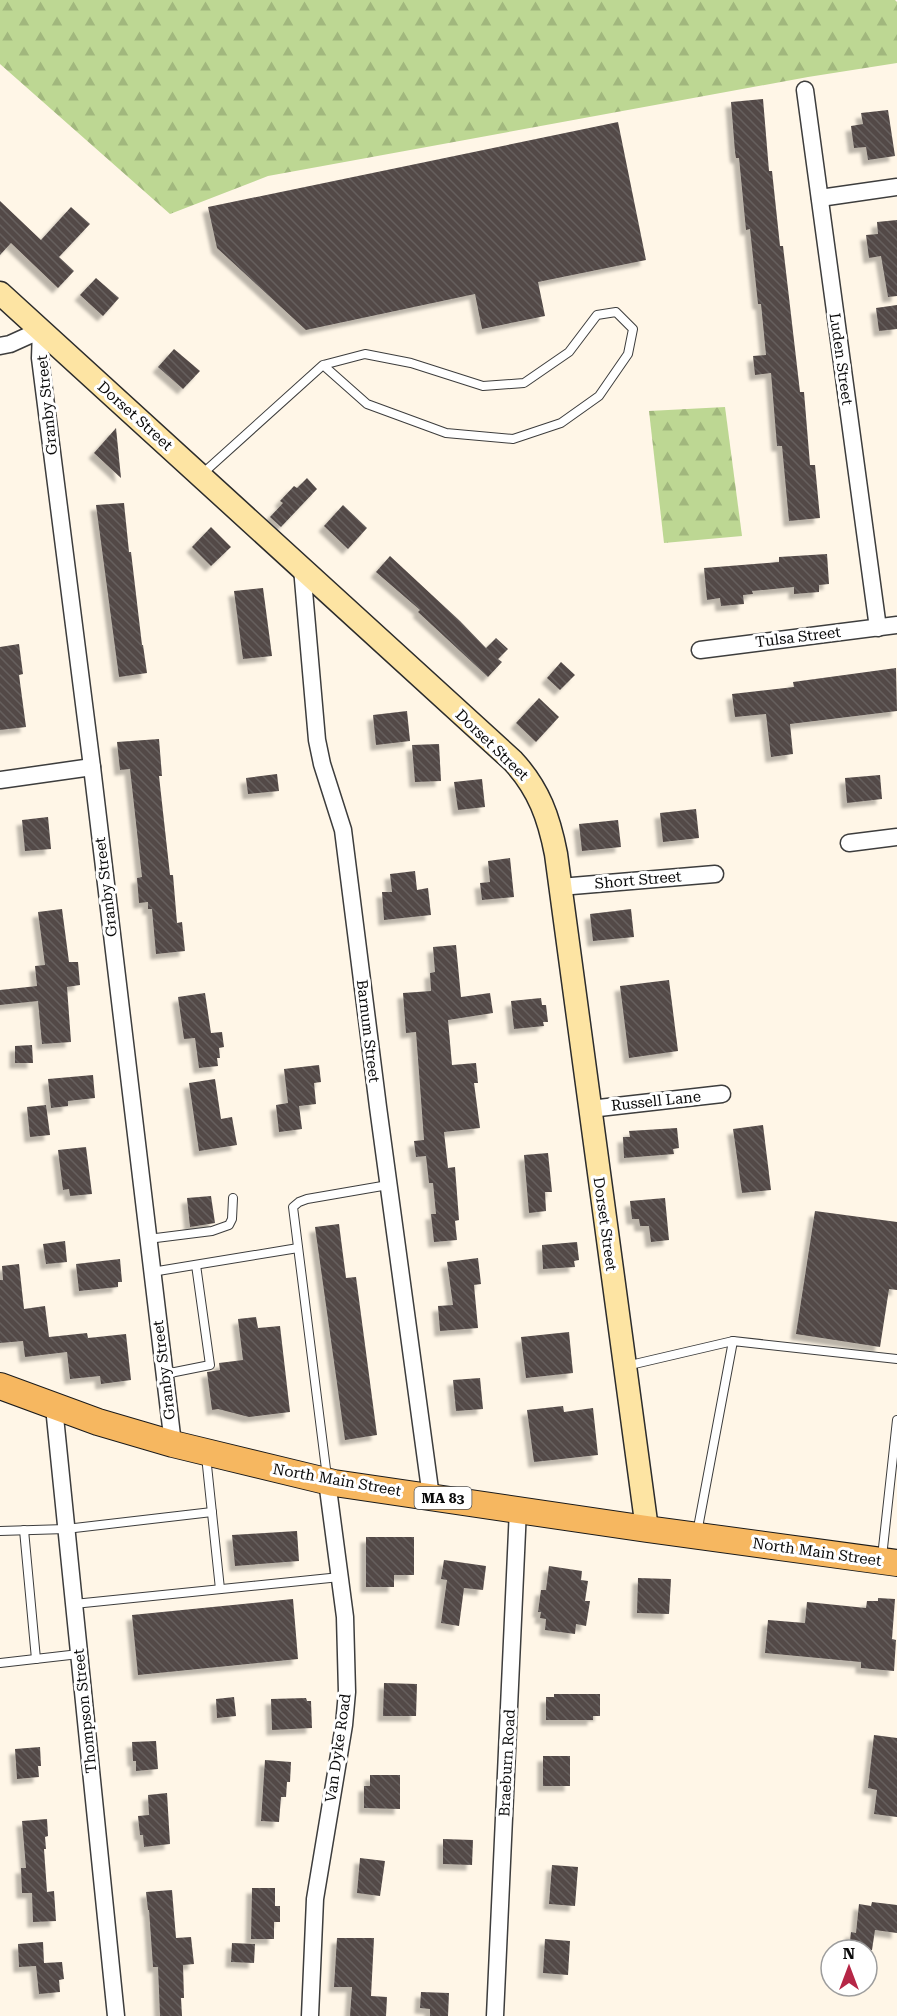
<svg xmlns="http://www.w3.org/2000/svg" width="897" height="2016" font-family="'Roboto Serif',serif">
<defs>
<pattern id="forest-firs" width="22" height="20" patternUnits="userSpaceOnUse" patternTransform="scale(1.5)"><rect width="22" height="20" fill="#bdd793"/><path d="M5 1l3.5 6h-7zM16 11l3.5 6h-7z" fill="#a1b77d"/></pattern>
<pattern id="building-back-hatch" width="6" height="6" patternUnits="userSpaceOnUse" patternTransform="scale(1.5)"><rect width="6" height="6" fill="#524947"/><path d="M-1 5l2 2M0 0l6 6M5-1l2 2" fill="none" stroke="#665f5d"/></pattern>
<filter id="shadow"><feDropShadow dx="-5.5" dy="5.5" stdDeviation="1.5" flood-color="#0004"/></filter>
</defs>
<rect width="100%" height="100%" fill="#fff6e7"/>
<g fill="url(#forest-firs)">
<polygon points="0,0 895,0 897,2 897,63 808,77 268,176 170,214 0,64"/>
<polygon points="725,407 742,536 664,543 649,411"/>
</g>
<g fill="url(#building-back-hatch)" filter="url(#shadow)">
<polygon points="763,99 769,171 772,171 780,246 783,246 800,392 804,392 810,465 815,465 820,518 789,521 782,446 777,446 771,373 755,375 753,356 766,355 761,304 758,304 750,229 746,230 739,158 736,158 735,152 731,102"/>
<polygon points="888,110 895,156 868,160 866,147 854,148 851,126 863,124 861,113"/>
<polygon points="618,122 646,260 538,282 545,316 482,329 475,294 306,330 217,248 208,207"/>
<polygon points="0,201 41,240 71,207 90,224 59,257 74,271 58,288 11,243 0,255"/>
<polygon points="897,220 897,296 888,297 881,256 869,258 866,235 878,234 877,222"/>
<polygon points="96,278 119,298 103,316 80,295"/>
<polygon points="897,305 897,329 879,331 876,308"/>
<polygon points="174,349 200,371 183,389 158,367"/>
<polygon points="116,428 121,478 94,453"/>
<polygon points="307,478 317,489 281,527 270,517 283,503 280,501 294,486 297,488"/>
<polygon points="124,503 129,552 131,552 142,645 143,645 147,673 119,677 96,505"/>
<polygon points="343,505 367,528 348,549 324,526"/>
<polygon points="211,527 231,547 211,566 192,547"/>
<polygon points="827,554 829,584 819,585 819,592 794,594 794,587 752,591 753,594 743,595 744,604 721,606 720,598 707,600 704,568 779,562 779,557"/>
<polygon points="390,556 460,621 486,648 496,638 508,649 498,659 502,662 488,677 418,612 420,610 376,572"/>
<polygon points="263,588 272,656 243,659 234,591"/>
<polygon points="19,644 23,674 19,675 26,727 0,730 0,647"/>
<polygon points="561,662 575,675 560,690 547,678"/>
<polygon points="896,668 897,711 790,724 793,754 771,757 766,714 735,717 732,694 794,687 793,682"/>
<polygon points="539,698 559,717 536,742 516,723"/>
<polygon points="407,711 410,741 376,745 373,715"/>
<polygon points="159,739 162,776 159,776 170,875 173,875 177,923 182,922 185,951 156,954 152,909 148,909 148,902 139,903 137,878 142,877 130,769 120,770 117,742"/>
<polygon points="439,744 441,781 415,782 412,745"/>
<polygon points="277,774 279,791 248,794 246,778"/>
<polygon points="880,775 882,799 847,803 845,778"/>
<polygon points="482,779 485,807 458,810 454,782"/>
<polygon points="696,809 699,838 663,842 660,813"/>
<polygon points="48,817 51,849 25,851 22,820"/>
<polygon points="618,820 621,847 582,851 579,824"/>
<polygon points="510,858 514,897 482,900 480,883 490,882 488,861"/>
<polygon points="415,871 417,890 428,888 431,915 384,920 382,892 392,892 390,874"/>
<polygon points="62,909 69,962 78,962 80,985 67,987 71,1042 42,1044 38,1001 0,1005 0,990 37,986 35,966 45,965 38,912"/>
<polygon points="631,909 634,937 593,941 590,914"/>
<polygon points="456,945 461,997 490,993 493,1013 448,1020 452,1065 476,1063 478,1083 474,1083 480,1128 444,1132 448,1168 455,1167 459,1220 455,1221 457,1240 434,1242 431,1214 436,1214 433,1183 429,1183 426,1156 416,1157 414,1141 424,1140 416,1032 406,1033 403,993 431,991 430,973 435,972 433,947"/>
<polygon points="669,980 678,1051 629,1058 620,986"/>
<polygon points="205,993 211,1033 222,1032 224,1047 219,1048 220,1058 217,1058 218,1066 199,1068 195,1038 184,1039 178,997"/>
<polygon points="541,998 542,1005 546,1005 548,1022 543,1022 544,1026 514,1029 511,1001"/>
<polygon points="32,1045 33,1063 15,1063 15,1046"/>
<polygon points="319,1065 321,1082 314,1083 316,1104 299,1106 302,1129 279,1132 276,1105 288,1103 284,1069"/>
<polygon points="93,1075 95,1098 68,1101 68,1106 51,1108 48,1079"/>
<polygon points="215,1079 221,1119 232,1117 237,1145 199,1151 189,1083"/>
<polygon points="46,1105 50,1135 30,1137 27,1107"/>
<polygon points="763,1125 771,1190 742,1193 733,1129"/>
<polygon points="677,1128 679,1148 673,1149 674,1154 624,1158 623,1137 630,1137 629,1131"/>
<polygon points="86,1147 92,1194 70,1196 69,1189 63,1190 58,1150"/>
<polygon points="548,1153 552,1192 545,1192 546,1211 529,1213 524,1155"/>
<polygon points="211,1196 215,1223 190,1227 187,1198"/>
<polygon points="665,1198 669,1240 651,1242 649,1226 640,1226 639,1219 632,1219 630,1201"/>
<polygon points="815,1211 897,1222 897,1290 889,1289 880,1347 796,1334"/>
<polygon points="339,1224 346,1278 356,1277 377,1435 345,1440 315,1227"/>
<polygon points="65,1241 67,1262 46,1264 43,1244"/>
<polygon points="577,1242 579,1260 574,1261 575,1267 543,1269 542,1245"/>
<polygon points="478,1258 481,1284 474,1285 478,1328 440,1331 438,1306 453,1305 447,1262"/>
<polygon points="120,1259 122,1282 118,1282 118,1287 79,1291 76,1264"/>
<polygon points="19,1264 24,1309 45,1306 49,1337 87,1333 88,1338 126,1334 131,1380 101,1384 100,1376 70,1379 67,1352 25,1357 23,1341 0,1343 0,1280 3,1280 2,1266"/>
<polygon points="256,1317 258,1328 280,1326 290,1412 249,1417 218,1409 212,1410 207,1372 220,1370 219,1363 243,1360 238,1319"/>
<polygon points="569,1332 573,1373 526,1378 521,1337"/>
<polygon points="480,1378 483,1409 456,1411 453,1380"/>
<polygon points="563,1406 564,1412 593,1408 598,1455 534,1462 527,1410"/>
<polygon points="297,1531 299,1561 235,1566 232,1535"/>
<polygon points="366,1537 414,1537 414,1575 394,1575 394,1587 366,1587"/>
<polygon points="444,1560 486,1566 483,1590 464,1588 459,1626 441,1623 447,1580 441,1579"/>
<polygon points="549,1566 582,1571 581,1580 588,1581 585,1601 590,1601 586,1626 576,1624 575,1634 545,1630 546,1619 540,1618 541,1612 538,1612 541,1590 546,1590"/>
<polygon points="638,1578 671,1579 669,1614 637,1613"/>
<polygon points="878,1598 895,1599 892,1639 896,1640 894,1671 861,1668 861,1662 765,1653 768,1620 805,1623 807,1602 866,1608 867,1601 878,1601"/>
<polygon points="293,1599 298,1659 138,1675 132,1615"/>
<polygon points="384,1683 417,1684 416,1716 383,1716"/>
<polygon points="554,1694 600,1694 600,1716 593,1716 593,1720 546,1720 546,1697 554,1697"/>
<polygon points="234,1697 236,1716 217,1718 216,1699"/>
<polygon points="306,1698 307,1701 311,1701 312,1728 272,1730 271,1699"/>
<polygon points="874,1735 897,1738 897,1817 874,1814 877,1790 868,1788"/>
<polygon points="156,1741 158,1769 136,1771 136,1761 133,1761 132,1742"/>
<polygon points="40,1747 41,1766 38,1766 39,1777 17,1779 15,1749"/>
<rect x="543" y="1756" width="27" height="30"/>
<polygon points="265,1760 291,1762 290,1782 287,1782 286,1797 281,1797 279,1822 261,1821"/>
<polygon points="370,1775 400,1775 400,1809 364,1808 364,1786 370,1786"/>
<polygon points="167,1793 170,1844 144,1847 143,1835 140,1835 138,1816 149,1815 148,1795"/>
<polygon points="47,1819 48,1836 45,1837 46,1849 44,1849 47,1892 54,1891 56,1921 33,1922 32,1893 22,1893 21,1868 26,1868 22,1821"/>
<polygon points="443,1839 473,1840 472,1865 443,1864"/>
<polygon points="360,1858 385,1861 380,1896 357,1893"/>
<polygon points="552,1865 578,1867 575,1906 549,1904"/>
<polygon points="252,1888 275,1888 275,1906 280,1906 280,1922 274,1922 274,1939 251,1939"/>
<polygon points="172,1890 176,1938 191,1937 194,1964 183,1965 184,1998 181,1998 182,2016 160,2016 158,1967 153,1967 149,1910 148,1910 146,1892"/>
<polygon points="872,1902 897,1905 897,1933 875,1930 872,1950 849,1950 851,1932 856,1933 859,1904 871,1906"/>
<polygon points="337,1938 374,1938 371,1996 387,1997 386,2016 350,2016 352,1987 334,1987"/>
<polygon points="545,1939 570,1941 568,1975 543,1973"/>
<polygon points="43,1942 44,1963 62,1962 64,1979 59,1980 60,1992 39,1994 36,1966 19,1967 18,1944"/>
<polygon points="232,1943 255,1944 254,1963 231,1962"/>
<polygon points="421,1992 449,1993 448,2016 430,2016 430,2009 420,2008"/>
</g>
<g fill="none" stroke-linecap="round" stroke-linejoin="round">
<g stroke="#3d3d3d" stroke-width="10">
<g id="lane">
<polyline points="201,475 323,365 365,354 411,363 483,386 524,383 569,352 597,315 616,312 633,329 628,354 599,396 561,423 513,439 446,433 367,404 323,365"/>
<polyline points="148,1239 212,1231 229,1225 232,1219 233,1198"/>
<polyline points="152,1272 298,1248"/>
<polyline points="626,1366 733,1341"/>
<polyline points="165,1374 210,1365 196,1265"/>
<polyline points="206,1456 220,1589"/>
<polyline points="327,1477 293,1207 299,1202 307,1199 388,1185"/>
<polyline points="24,1530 36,1659"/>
<polyline points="0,1531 66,1529 212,1512"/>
<polyline points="697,1533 733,1341 897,1359"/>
<polyline points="882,1557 897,1420"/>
<polyline points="74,1604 340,1577"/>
<polyline points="0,1663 79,1654"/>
</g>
</g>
<g stroke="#3d3d3d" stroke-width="19">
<g id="street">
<polyline points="805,90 878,628"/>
<polyline points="820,198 897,187"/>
<polyline points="0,346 10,344 41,330 40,358 92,767 173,1444"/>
<polyline points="302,568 317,740 322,764 343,830 378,1107 431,1497"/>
<polyline points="700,650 897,625"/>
<polyline points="0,780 92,767"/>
<polyline points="849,843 897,837"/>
<polyline points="560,887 715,874"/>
<polyline points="590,1109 722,1094"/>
<polyline points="54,1407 116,2016"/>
<polyline points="310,2016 315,1899 344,1725 347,1692 345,1617 327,1481"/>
<polyline points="495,2016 518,1509"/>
</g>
</g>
<g stroke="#2c2c2c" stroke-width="25">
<path id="secondary" d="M0 293 513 761C539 789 549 818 556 854L647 1529"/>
</g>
<g stroke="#1b1b1b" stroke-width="28">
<polyline id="primary" points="0,1386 98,1422 173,1444 334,1483 647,1529 897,1563"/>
</g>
<use href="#lane" stroke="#fff" stroke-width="8"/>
<use href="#street" stroke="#fff" stroke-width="16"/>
<use href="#secondary" stroke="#fde4a3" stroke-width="22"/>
<use href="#primary" stroke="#f6b760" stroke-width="26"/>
</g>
<g text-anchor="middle" stroke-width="6" stroke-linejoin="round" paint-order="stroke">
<rect fill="#fff" stroke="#545454" stroke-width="1.5" x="414.5" y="1487" width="57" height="22" rx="4.5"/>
<g font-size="14" font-weight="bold" fill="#0a0a0a">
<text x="443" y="1503">MA 83</text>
</g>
<g font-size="15" fill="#0a0a0a" stroke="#fff">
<text transform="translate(841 359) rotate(82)" y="5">Luden Street</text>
<text transform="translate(47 405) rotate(-96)" y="5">Granby Street</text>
<text transform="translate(135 416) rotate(42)" y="5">Dorset Street</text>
<text transform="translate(798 637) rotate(-7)" y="5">Tulsa Street</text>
<text transform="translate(492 745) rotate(44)" y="5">Dorset Street</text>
<text transform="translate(638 880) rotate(-5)" y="5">Short Street</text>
<text transform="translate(106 887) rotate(-97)" y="5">Granby Street</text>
<text transform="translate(368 1031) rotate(83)" y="5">Barnum Street</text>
<text transform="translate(656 1101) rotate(-6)" y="5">Russell Lane</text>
<text transform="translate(605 1224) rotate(82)" y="5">Dorset Street</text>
<text transform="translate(164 1370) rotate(-97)" y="5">Granby Street</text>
<text transform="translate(337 1480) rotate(10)" y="5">North Main Street</text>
<text transform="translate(817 1552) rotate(8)" y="5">North Main Street</text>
<text transform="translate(85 1711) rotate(-96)" y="5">Thompson Street</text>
<text transform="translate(338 1748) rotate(-82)" y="5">Van Dyke Road</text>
<text transform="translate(507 1763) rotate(-87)" y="5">Braeburn Road</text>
</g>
</g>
<g transform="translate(849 1968)"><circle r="28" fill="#ffffff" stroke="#9d9d9d" stroke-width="1.5"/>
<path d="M0-4.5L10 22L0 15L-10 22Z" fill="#b52646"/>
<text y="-9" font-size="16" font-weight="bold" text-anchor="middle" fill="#0a0a0a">N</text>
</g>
</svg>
